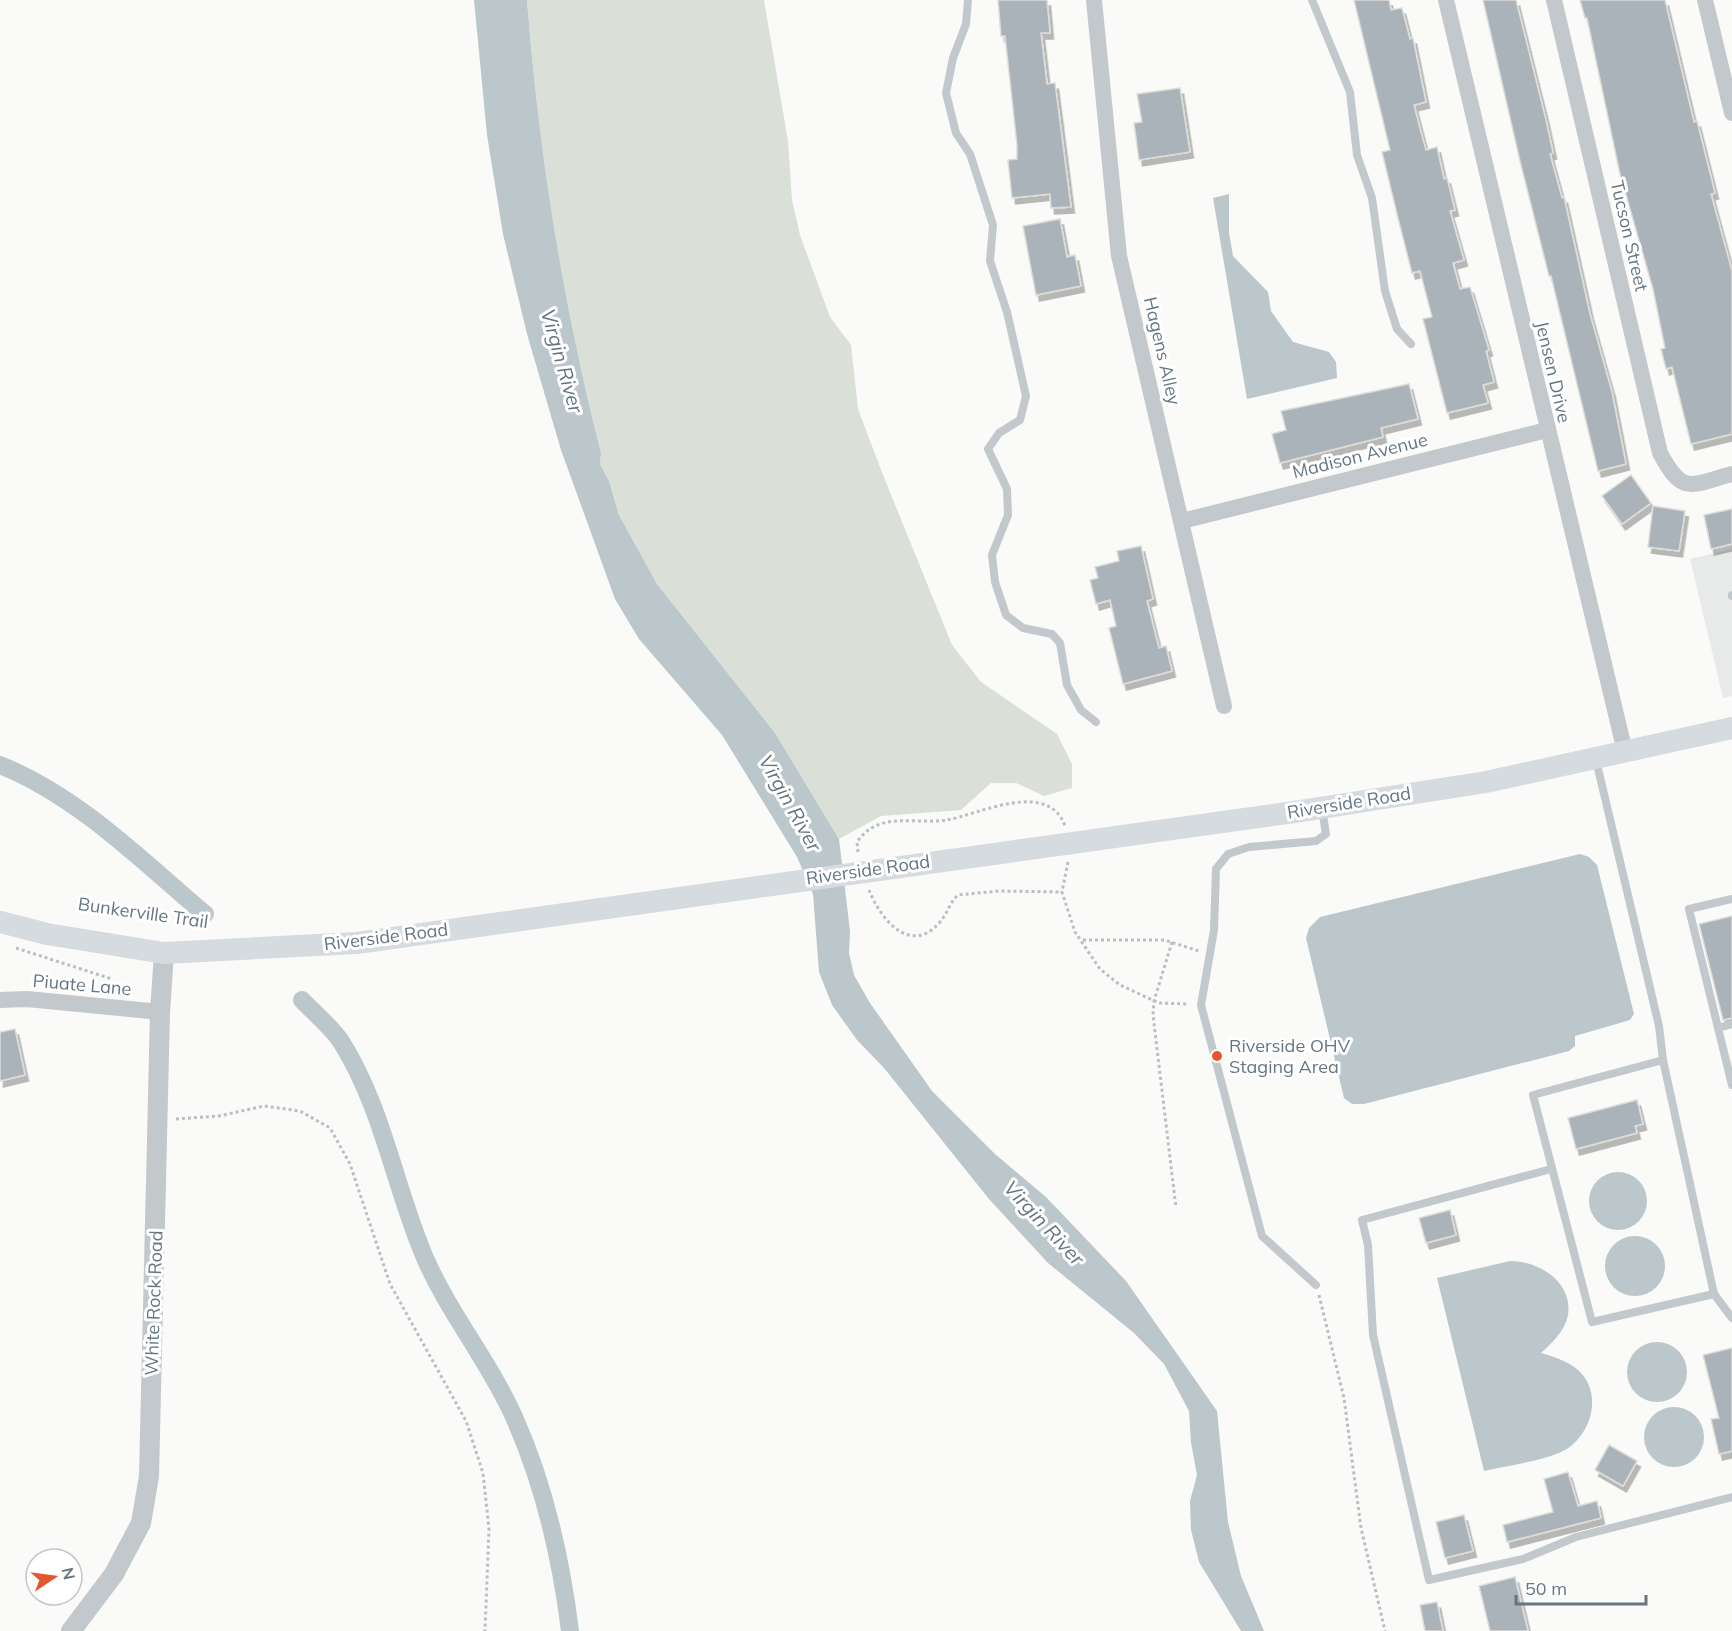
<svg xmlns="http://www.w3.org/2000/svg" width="1732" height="1631" font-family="Mulish,sans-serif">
<defs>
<filter id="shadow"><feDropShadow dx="3.5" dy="6" stdDeviation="0" flood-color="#0004"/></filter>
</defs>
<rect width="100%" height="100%" fill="#fafaf8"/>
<polygon fill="#e8e9e9" points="1732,549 1732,696 1723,698 1690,559"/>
<path fill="#dadfd7" d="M527 0H764L788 141 792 200 800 235 830 317 851 345 858 409 883 475 952 645 981 682 1057 734 1072 764V788L1044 796 1016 783H991L961 810 881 816 839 839 775 733 657 584 619 515 609 481 600 464 601 453C563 304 539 153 527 0Z"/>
<g fill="#bbc7cb">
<path d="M474 0H527C539 154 563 304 601 453L600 464 609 481 619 515 657 584 775 733 839 839 850 931 849 953 854 975 870 1003 932 1091 995 1154 1046 1197 1126 1281 1217 1411 1228 1522 1241 1576 1264 1631H1241L1199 1562 1191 1530 1190 1501 1197 1475 1191 1443 1189 1411 1164 1364 1134 1333 1048 1263 989 1199 884 1068 857 1040 832 1005 819 972 813 894 797 857 722 735 639 639 615 599 561 450 527 334 503 234 487 135Z"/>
<polygon points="1229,194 1229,233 1233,256 1268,292 1271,311 1293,342 1329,352 1336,362 1337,378 1247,399 1213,198"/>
<polygon points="1580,854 1589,857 1597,865 1634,1014 1630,1020 1575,1036 1575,1046 1569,1051 1364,1104 1352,1104 1344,1098 1306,938 1309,928 1320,917"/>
<circle cx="1618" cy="1201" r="29"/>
<circle cx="1635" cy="1266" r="30"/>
<path d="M1510 1261C1539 1261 1573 1282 1568 1315 1565 1331 1552 1343 1541 1353 1555 1357 1567 1361 1578 1370 1605 1394 1590 1439 1561 1452 1538 1462 1509 1465 1484 1471L1437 1278Z"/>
<circle cx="1657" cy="1372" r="30"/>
<circle cx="1674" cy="1437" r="30"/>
</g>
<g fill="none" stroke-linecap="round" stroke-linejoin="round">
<g stroke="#bbc7cb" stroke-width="18">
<path d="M0 765C78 796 142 861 205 914"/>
<path d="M302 1000C314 1013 332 1027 342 1043 383 1109 395 1188 425 1258 450 1315 489 1361 514 1417 544 1484 561 1558 570 1631"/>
</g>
</g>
<g fill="#aab3b9" stroke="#dcdcda" stroke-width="1.5" filter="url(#shadow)">
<polygon points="998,0 1047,0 1050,33 1041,33 1047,84 1055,83 1071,207 1051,208 1050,194 1012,198 1008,160 1017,159 1017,145 1005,36 1001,36"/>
<polygon points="1354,0 1389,0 1391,10 1402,8 1410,39 1413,38 1426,102 1414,105 1422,136 1426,150 1437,147 1444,179 1447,178 1455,210 1450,211 1464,260 1453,263 1460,289 1470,287 1489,350 1486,351 1494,382 1483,385 1488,403 1447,413 1423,319 1432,317 1420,271 1412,273 1398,218 1382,152 1390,150"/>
<polygon points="1483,0 1516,0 1546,120 1553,153 1550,154 1562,198 1564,197 1590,314 1612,392 1626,464 1598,471 1551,276 1549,276 1520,161"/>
<polygon points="1580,0 1665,0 1694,122 1697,121 1715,193 1711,194 1732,271 1732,434 1691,444 1672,367 1666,369 1661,349 1665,348 1653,289 1620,174 1587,18 1585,18"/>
<polygon points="1180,88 1190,152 1139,160 1134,123 1142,122 1137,94"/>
<polygon points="1060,219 1067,257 1075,255 1081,286 1036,295 1023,226"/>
<polygon points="1409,384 1418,419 1381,428 1383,437 1280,463 1272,434 1286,430 1281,411"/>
<polygon points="1631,475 1651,503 1622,524 1602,496"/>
<polygon points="1653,506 1685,511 1679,551 1648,547"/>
<polygon points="1732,509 1732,544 1711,549 1704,515"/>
<polygon points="1141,546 1153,599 1147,601 1159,648 1166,646 1172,671 1123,684 1109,628 1116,626 1110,600 1096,604 1090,580 1098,578 1095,567 1119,561 1117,551"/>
<polygon points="1732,916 1732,1018 1723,1020 1699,924"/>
<polygon points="15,1029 25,1075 0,1081 0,1032"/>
<polygon points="1637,1100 1643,1124 1635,1126 1637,1133 1576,1149 1568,1118"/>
<polygon points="1450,1210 1456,1235 1426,1243 1419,1218"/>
<polygon points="1732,1348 1732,1451 1719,1454 1711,1419 1719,1418 1703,1355"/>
<polygon points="1609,1445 1637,1461 1623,1486 1595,1470"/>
<polygon points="1568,1472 1578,1506 1597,1501 1601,1518 1507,1542 1503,1525 1553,1512 1544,1479"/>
<polygon points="1464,1515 1473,1551 1445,1558 1436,1522"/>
<polygon points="1515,1577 1528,1631 1490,1631 1479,1586"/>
<polygon points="1437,1602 1443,1631 1425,1631 1420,1605"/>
</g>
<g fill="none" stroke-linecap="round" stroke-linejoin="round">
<g stroke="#bbbfc2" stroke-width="3" stroke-dasharray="3 3" stroke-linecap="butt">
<path d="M858 852 857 842C879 810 915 825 947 820 980 814 1048 779 1065 826"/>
<polyline points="1068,862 1062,892 1075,932 1100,969 1120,985 1159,1003 1188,1004"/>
<path d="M869 890C880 918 910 957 940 922 948 913 949 903 958 895L999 891 1062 892"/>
<polyline points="1083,940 1164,940 1199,951"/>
<polyline points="1172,942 1154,1001 1153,1015 1176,1208"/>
<polyline points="16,948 112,979"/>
<polyline points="176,1119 219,1116 264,1106 300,1111 330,1128 350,1164 390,1284 466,1421 483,1473 489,1529 485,1631"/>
<polyline points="1319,1295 1344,1398 1361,1528 1385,1631"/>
</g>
<g stroke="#c3c8cc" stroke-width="8">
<polyline points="968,0 966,24 953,58 946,93 956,133 970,154 993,225 990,261 1007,312 1026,396 1020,420 999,433 988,449 1007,489 1008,515 992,555 995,582 1006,615 1023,628 1052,634 1060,643 1067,685 1081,710 1096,722"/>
<polyline points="1312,0 1350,92 1357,155 1372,198 1385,291 1397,329 1411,344"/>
<polyline points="1732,595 1732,596"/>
<polyline points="1596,760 1659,1026 1663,1060 1533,1095 1592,1322 1714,1294 1732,1318"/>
<polyline points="1732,899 1689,909 1732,1085"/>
<polyline points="1718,1028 1732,1024"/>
<polyline points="1663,1060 1714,1294"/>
<polyline points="1551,1169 1362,1220 1368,1245 1373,1335 1429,1580 1523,1559 1576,1537 1732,1497"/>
<polyline points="1316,1285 1262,1236 1201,1005 1214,930 1216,869 1228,854 1249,847 1316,841 1326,834 1322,809"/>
</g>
<g stroke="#c3c8cc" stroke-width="16">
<polyline points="1094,0 1119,256 1224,706"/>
<polyline points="1446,0 1625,752"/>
<path d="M1554 0 1660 453C1683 496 1690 485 1732 474"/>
<polyline points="1705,0 1732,113"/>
<polyline points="1182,521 1547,430"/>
<polyline points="0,1000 27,999 160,1012"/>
</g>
<polyline stroke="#c3c8cc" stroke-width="20" points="71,1631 114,1574 141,1523 149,1476 160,1012 164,953"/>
<polyline stroke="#d6dbdf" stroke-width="22" points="0,922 47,934 164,953 357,943 1301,811 1486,782 1732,728"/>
</g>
<circle fill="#e4572e" stroke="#fff" stroke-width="2" cx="1217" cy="1056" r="6"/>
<g text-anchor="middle" stroke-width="6" stroke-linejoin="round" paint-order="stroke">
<g font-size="18" fill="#657683" stroke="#fff">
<text transform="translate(1629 236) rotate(77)" y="6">Tucson Street</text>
<text transform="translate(1162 351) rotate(77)" y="6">Hagens Alley</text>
<text transform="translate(1553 372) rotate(77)" y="6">Jensen Drive</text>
<text transform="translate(1360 456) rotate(-14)" y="6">Madison Avenue</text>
<text transform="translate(1349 803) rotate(-9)" y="6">Riverside Road</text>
<text transform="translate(868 870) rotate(-8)" y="6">Riverside Road</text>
<text transform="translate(143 913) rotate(8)" y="6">Bunkerville Trail</text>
<text transform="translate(386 937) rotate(-7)" y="6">Riverside Road</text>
<text transform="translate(82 985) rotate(5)" y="6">Piuate Lane</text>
<text transform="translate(154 1303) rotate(-88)" y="6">White Rock Road</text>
</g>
<g font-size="18" fill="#657683" stroke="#fff" text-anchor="start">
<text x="1229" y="1052">Riverside OHV<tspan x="1229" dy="21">Staging Area</tspan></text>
</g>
<g font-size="20" font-style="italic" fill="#60757c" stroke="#fff">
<text transform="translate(562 361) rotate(74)" y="7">Virgin River</text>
<text transform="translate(790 803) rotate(61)" y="7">Virgin River</text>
<text transform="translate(1044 1223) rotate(47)" y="7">Virgin River</text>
</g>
</g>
<g transform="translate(54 1577) rotate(77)"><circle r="28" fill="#ffffff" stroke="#c1c8cd" stroke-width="1.5"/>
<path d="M0-4.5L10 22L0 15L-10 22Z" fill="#e4572e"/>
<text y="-9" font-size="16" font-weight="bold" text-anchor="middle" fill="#657683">N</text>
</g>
<path d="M1516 1595v9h130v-9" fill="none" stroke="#657683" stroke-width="3"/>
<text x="1525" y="1595" font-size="18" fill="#657683" stroke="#ffffff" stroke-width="4.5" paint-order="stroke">50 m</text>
</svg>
